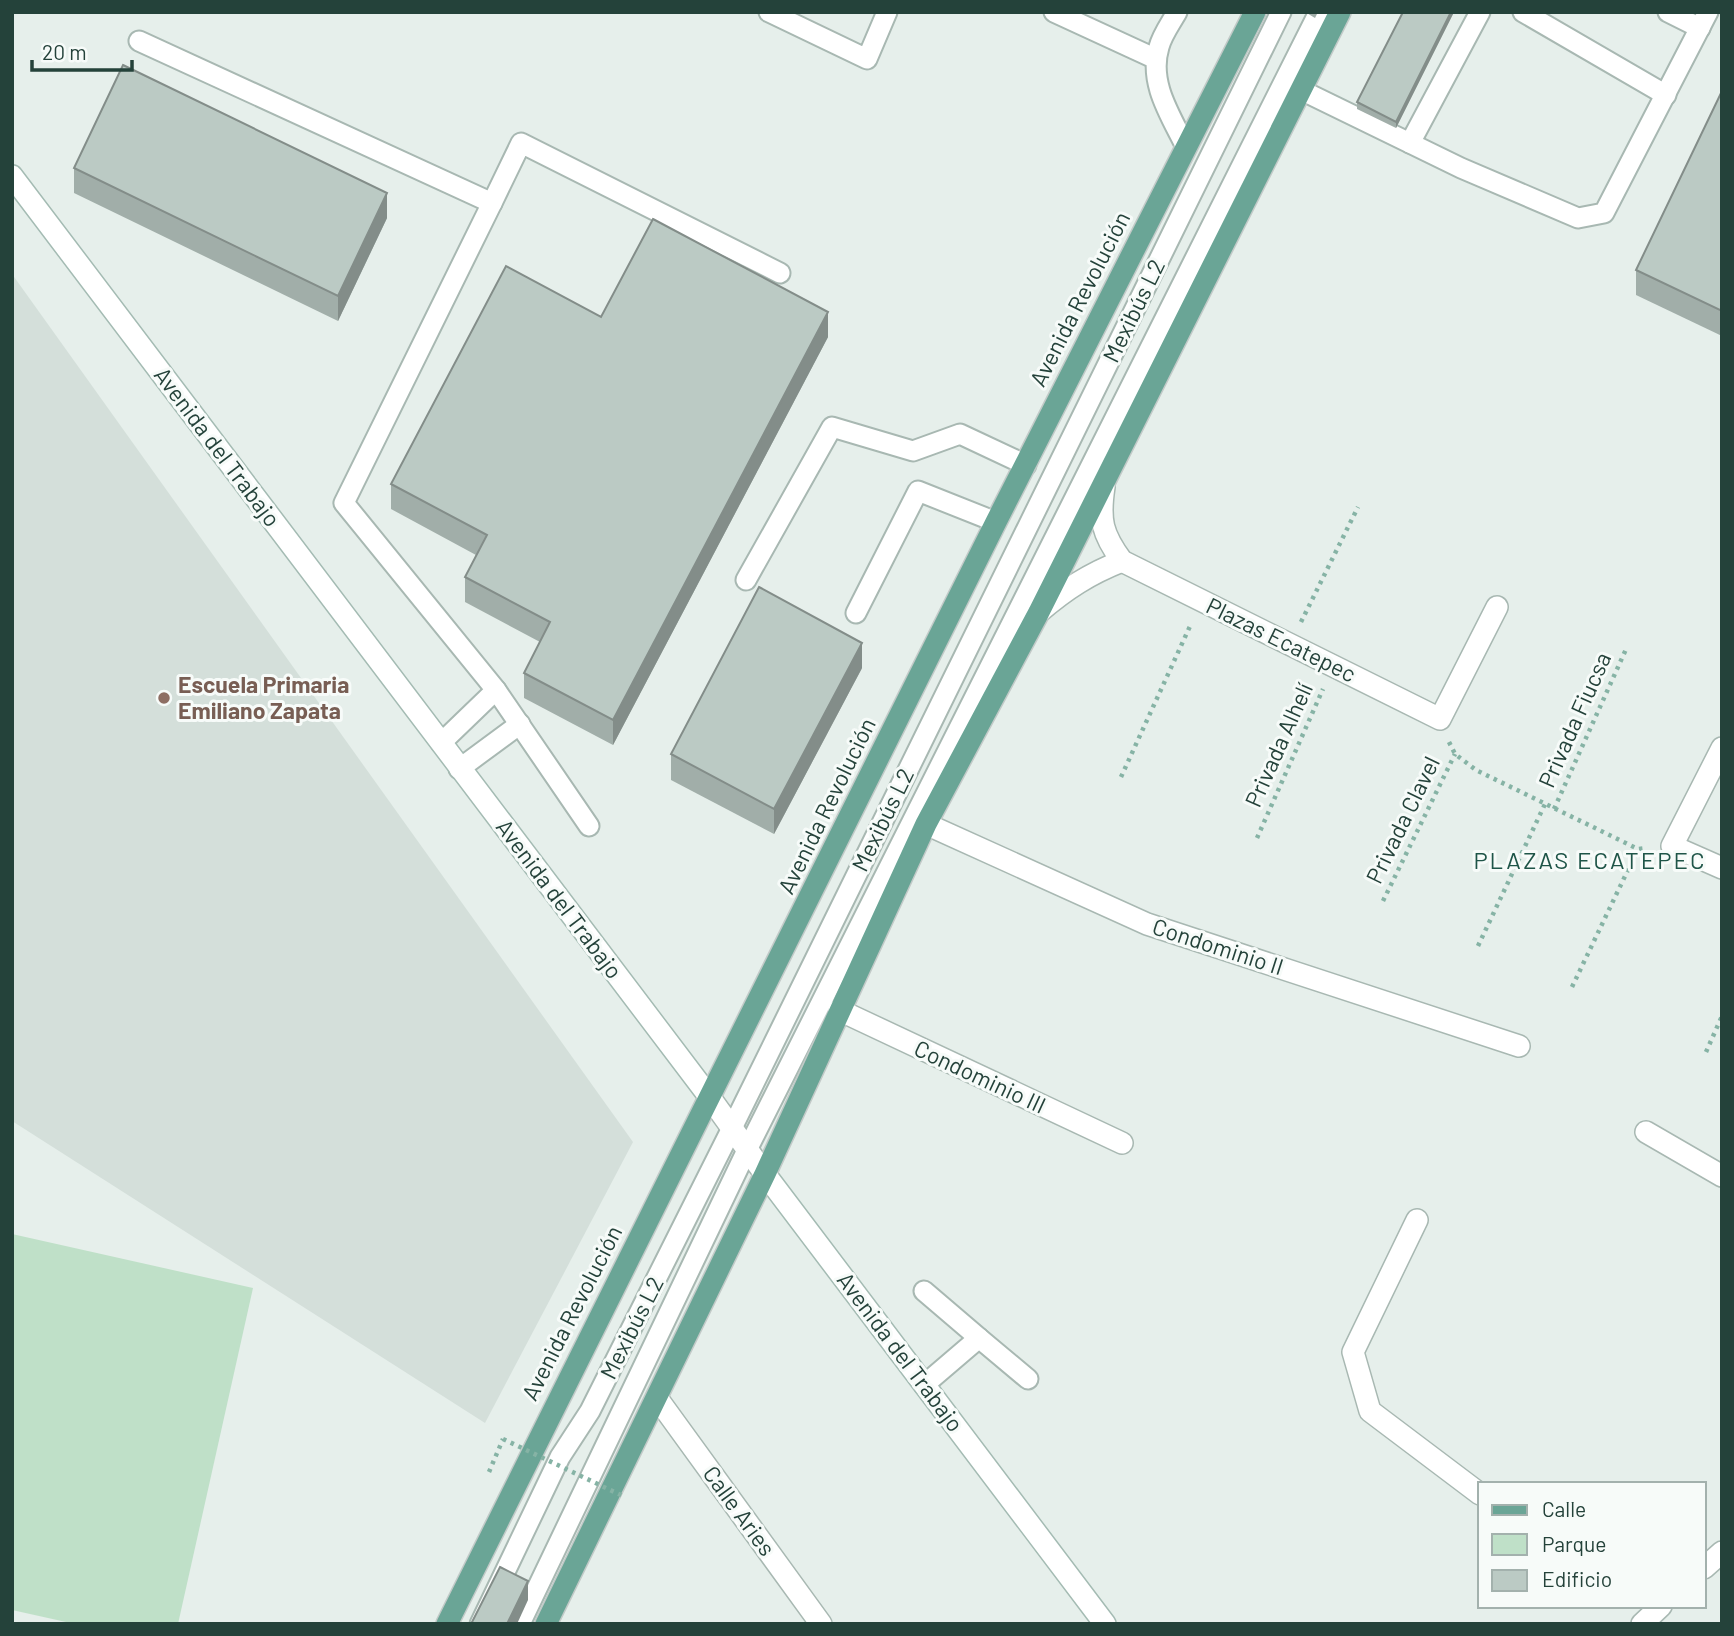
<svg xmlns="http://www.w3.org/2000/svg" width="1734" height="1636" font-family="Barlow,sans-serif">
<rect width="100%" height="100%" fill="#e6efeb"/>
<polygon fill="#d4dfda" points="12,274 633,1142 485,1423 12,1121"/>
<polygon fill="#bfe0c8" points="12,1234 253,1288 178,1624 75,1624 12,1610"/>
<g fill="none" stroke-linecap="round" stroke-linejoin="round">
<g stroke="#a8b8b2" stroke-width="23">
<g id="lane">
<polyline points="769,12 867,59 887,12"/>
<polyline points="1054,12 1156,59"/>
<path d="M1177 12C1171 23 1162 35 1159 47 1148 83 1171 116 1186 147"/>
<polyline points="1523,12 1666,95"/>
<polyline points="1668,12 1700,28"/>
<polyline points="139,41 492,203 344,503 496,690 589,826"/>
<polyline points="1301,90 1461,168 1578,218 1604,213 1708,12"/>
<polyline points="1410,143 1480,12"/>
<polyline points="492,203 521,143 780,273"/>
<polyline points="746,580 832,427 913,451 960,434 1026,465"/>
<polyline points="856,613 918,491 996,522"/>
<polyline points="441,743 496,690"/>
<polyline points="459,769 520,724"/>
<polyline points="924,1291 979,1338"/>
<polyline points="924,1385 979,1338 1028,1379"/>
<polyline points="480,1624 560,1457 590,1411 732,1128 1281,12"/>
<polyline points="520,1624 747,1150 1319,12"/>
</g>
</g>
<g stroke="#a8b8b2" stroke-width="24">
<g id="street">
<path d="M1104 487C1099 520 1102 534 1122 561L1440 719 1497 607"/>
<path d="M1039 612C1066 589 1089 574 1122 561"/>
<polyline points="1722,748 1672,846 1722,868"/>
<polyline points="926,824 1147,924 1519,1046"/>
<polyline points="839,1010 1122,1143"/>
<polyline points="711,1099 765,1174"/>
<polyline points="1646,1132 1722,1176"/>
<polyline points="1417,1220 1353,1352 1370,1411 1480,1494"/>
<polyline points="657,1398 821,1624"/>
<polyline points="1704,1568 1722,1552"/>
<polyline points="1642,1624 1661,1606"/>
</g>
</g>
<g stroke="#a4bbb3" stroke-width="24">
<g id="secondary">
<polyline points="12,176 711,1099"/>
<polyline points="765,1174 1105,1624"/>
</g>
</g>
<g stroke="#c2cac8" stroke-width="24">
<g id="primary">
<polyline points="447,1624 996,522 1255,12"/>
<polyline points="546,1624 765,1174 926,824 1039,612 1340,12"/>
</g>
</g>
<g stroke="#86b3a5" stroke-width="4.5" stroke-dasharray="3.5 5" stroke-linecap="butt">
<polyline points="1301,622 1358,507"/>
<polyline points="1449,742 1455,754 1476,770 1638,849 1647,848"/>
<polyline points="1121,777 1191,624"/>
<polyline points="1554,809 1627,647"/>
<polyline points="1257,838 1323,689"/>
<polyline points="1383,901 1455,754"/>
<polyline points="1478,946 1545,804"/>
<polyline points="1572,987 1638,849"/>
<polyline points="1706,1052 1722,1016"/>
<polyline points="489,1472 503,1439"/>
</g>
<use href="#lane" stroke="#fff" stroke-width="19"/>
<use href="#street" stroke="#fff" stroke-width="21"/>
<use href="#secondary" stroke="#fff" stroke-width="21"/>
<use href="#primary" stroke="#6aa596" stroke-width="21"/>
<polyline stroke="#86b3a5" stroke-width="4.5" stroke-dasharray="3.5 5" stroke-linecap="butt" points="503,1439 625,1497"/>
</g>
<g fill="#a1aea9">
<polygon points="1305,12 1318,12 1315,18"/>
<polygon points="1403,12 1454,12 1396,128 1357,109 1357,102"/>
<polygon points="1722,91 1722,336 1636,295 1636,270"/>
<polygon points="74,168 387,218 338,321 74,193"/>
<polygon points="601,317 828,337 613,745 524,698 524,673 540,642 465,602 465,577 476,555 391,509 391,484"/>
<polygon points="862,668 774,834 671,780 671,754"/>
</g>
<g fill="#838d89">
<polygon points="1451,12 1454,12 1396,128 1396,122"/>
<polygon points="387,193 387,218 338,321 338,296"/>
<polygon points="828,312 828,337 613,745 613,720"/>
<polygon points="862,643 862,668 774,834 774,809"/>
<polygon points="528,1581 528,1600 517,1624 507,1624"/>
</g>
<g fill="#bbcac4" stroke="#838d89" stroke-width="2">
<polygon points="1403,12 1451,12 1396,122 1357,102"/>
<polygon points="123,65 387,193 338,296 74,168"/>
<polygon points="1722,91 1722,311 1636,270"/>
<polygon points="653,219 828,312 613,720 524,673 550,622 465,577 487,535 391,484 506,266 601,317"/>
<polygon points="759,587 862,643 774,809 671,754"/>
<polygon points="500,1567 528,1581 507,1624 471,1624"/>
</g>
<circle fill="#8d6e63" stroke="#f7fbf9" stroke-width="2.5" cx="164" cy="698" r="7"/>
<g text-anchor="middle" stroke-width="6" stroke-linejoin="round" paint-order="stroke">
<g font-size="23" fill="#24423a" stroke="#f7fbf9">
<text transform="translate(1080 299) rotate(-63)" y="8">Avenida Revolución</text>
<text transform="translate(1134 311) rotate(-64)" y="8">Mexibús L2</text>
<text transform="translate(217 447) rotate(53)" y="8">Avenida del Trabajo</text>
<text transform="translate(1281 640) rotate(26)" y="8">Plazas Ecatepec</text>
<text transform="translate(1575 720) rotate(-66)" y="8">Privada Fiucsa</text>
<text transform="translate(1279 745) rotate(-66)" y="8">Privada Alhelí</text>
<text transform="translate(827 806) rotate(-64)" y="8">Avenida Revolución</text>
<text transform="translate(883 820) rotate(-64)" y="8">Mexibús L2</text>
<text transform="translate(1403 820) rotate(-64)" y="8">Privada Clavel</text>
<text transform="translate(559 899) rotate(53)" y="8">Avenida del Trabajo</text>
<text transform="translate(1218 947) rotate(18)" y="8">Condominio II</text>
<text transform="translate(980 1077) rotate(25)" y="8">Condominio III</text>
<text transform="translate(572 1313) rotate(-63)" y="8">Avenida Revolución</text>
<text transform="translate(632 1328) rotate(-63)" y="8">Mexibús L2</text>
<text transform="translate(900 1352) rotate(53)" y="8">Avenida del Trabajo</text>
<text transform="translate(739 1511) rotate(54)" y="8">Calle Aries</text>
</g>
<g font-size="23" font-weight="bold" fill="#785e54" stroke="#f7fbf9" text-anchor="start">
<text x="178" y="693">Escuela Primaria<tspan x="178" dy="26">Emiliano Zapata</tspan></text>
</g>
<g font-size="24" letter-spacing="2" fill="#1f5548" stroke="#f7fbf9">
<text x="1590" y="869">PLAZAS ECATEPEC</text>
</g>
</g>
<rect width="1734" height="1636" fill="none" stroke="#24423a" stroke-width="28"/>
<rect x="1478" y="1482" width="228" height="126" fill="#f7fbf9" stroke="#a3b1ad" stroke-width="2"/>
<rect x="1492" y="1505" width="35" height="10" fill="#6aa596" stroke="#a3b1ad" stroke-width="2"/>
<text x="1542" y="1517" font-size="21" fill="#24423a">Calle</text>
<rect x="1492" y="1534" width="35" height="21" fill="#bfe0c8" stroke="#a3b1ad" stroke-width="2"/>
<text x="1542" y="1552" font-size="21" fill="#24423a">Parque</text>
<rect x="1492" y="1570" width="35" height="21" fill="#bbcac4" stroke="#a3b1ad" stroke-width="2"/>
<text x="1542" y="1587" font-size="21" fill="#24423a">Edificio</text>
<path d="M32 60v10h100v-10" fill="none" stroke="#24423a" stroke-width="3.5"/>
<text x="42" y="60" font-size="21" fill="#24423a" stroke="#f7fbf9" stroke-width="5" paint-order="stroke">20 m</text>
</svg>
